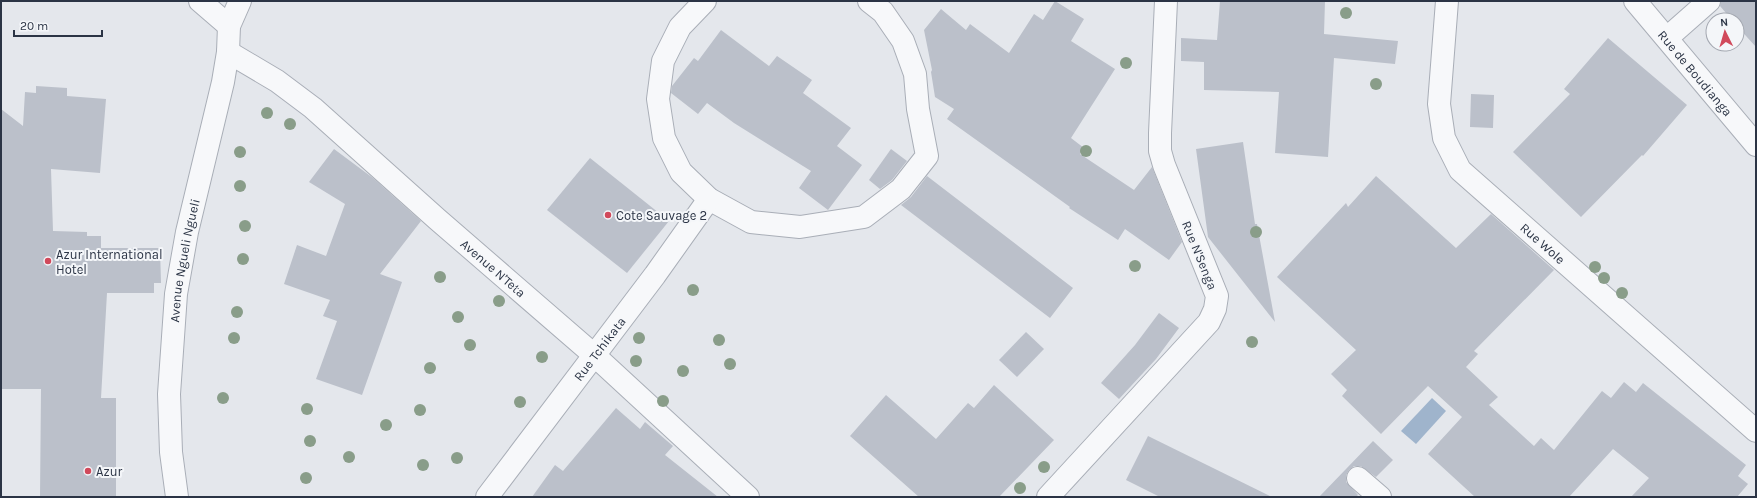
<svg xmlns="http://www.w3.org/2000/svg" width="1757" height="498" font-family="Karla,sans-serif">
<rect width="100%" height="100%" fill="#e4e7ec"/>
<polygon fill="#9fb4cc" points="1432,398 1446,411 1416,444 1401,431"/>
<g fill="#bbc0ca">
<polygon points="1055,1 1084,19 1071,41 1115,69 1071,138 1084,148 1080,154 1134,190 1152,167 1182,242 1169,260 1125,229 1118,240 1069,208 1070,207 947,119 954,109 935,97 931,72 932,70 924,30 941,9 966,30 970,24 1009,53 1034,14 1043,20"/>
<polygon points="1220,1 1325,1 1324,34 1398,41 1395,64 1334,58 1328,157 1275,153 1279,92 1204,90 1204,62 1181,61 1181,38 1217,40"/>
<polygon points="1721,1 1756,1 1756,47 1737,26 1737,20 1732,20 1720,6"/>
<polygon points="721,30 769,66 777,56 812,80 803,93 851,128 837,146 862,165 828,210 799,188 811,171 734,123 707,103 698,114 671,93 672,86 694,58 698,61"/>
<polygon points="1608,38 1687,105 1643,156 1642,155 1581,217 1513,152 1570,94 1564,89"/>
<polygon points="36,86 67,88 67,96 106,99 100,173 51,169 53,231 87,232 87,236 101,236 101,248 160,248 161,283 154,283 154,293 107,293 101,398 116,398 116,497 40,497 41,389 1,389 1,109 23,126 25,92 36,93"/>
<polygon points="1471,94 1494,95 1493,128 1470,127"/>
<polygon points="1243,142 1255,224 1257,224 1275,322 1208,237 1196,149"/>
<polygon points="334,149 373,178 421,221 380,274 402,282 362,395 316,379 337,321 323,316 330,300 284,284 297,245 326,256 345,204 309,182"/>
<polygon points="891,149 907,161 892,180 880,189 869,180"/>
<polygon points="590,158 669,221 627,273 547,210"/>
<polygon points="927,176 1073,288 1050,318 901,205 911,197"/>
<polygon points="1376,176 1456,248 1491,214 1554,270 1474,351 1478,354 1466,367 1498,397 1489,405 1534,446 1541,438 1554,450 1602,391 1611,398 1624,382 1636,392 1643,383 1746,465 1738,476 1748,484 1737,497 1631,497 1649,478 1613,449 1569,497 1475,497 1428,454 1462,417 1428,386 1381,434 1342,396 1347,390 1331,374 1356,350 1277,277 1346,203 1348,207"/>
<polygon points="1159,313 1179,328 1156,359 1119,399 1101,383 1135,345"/>
<polygon points="1026,332 1044,349 1017,377 999,360"/>
<polygon points="994,385 1054,440 999,497 919,497 850,436 886,395 936,439 968,403 974,408"/>
<polygon points="616,408 640,429 645,422 673,446 665,455 718,497 532,497 555,465 563,471"/>
<polygon points="1148,436 1272,497 1160,497 1126,480"/>
<polygon points="1373,441 1393,460 1376,477 1361,466 1354,466 1349,470 1346,475 1346,482 1358,495 1356,497 1319,497"/>
</g>
<g fill="none" stroke-linecap="round" stroke-linejoin="round">
<g stroke="#a9aeb7" stroke-width="24">
<g id="minor">
<polyline points="705,1 680,27 663,61 658,99 664,138 681,172 709,199 751,222 800,227 864,217 901,189 927,156 918,109 915,74 903,41 883,12 869,1"/>
<path id="s1" d="M1447 1 1439 104 1444 138 1460 170 1756 431"/>
<path id="s2" d="M1635 1 1756 145"/>
<polyline points="1667,38 1709,1"/>
<path id="s3" d="M228 52 277 81 313 108 437 219 594 355 748 497"/>
<polyline points="1358,478 1380,497"/>
<path id="s4" d="M487 497 655 275 709 199"/>
<polyline points="1048,497 1209,322 1215,309 1217,296 1164,165 1160,151 1160,133 1166,1"/>
</g>
</g>
<g stroke="#a9aeb7" stroke-width="24">
<g id="tertiary">
<polyline points="200,1 229,26"/>
<path id="s5" d="M177 497 171 452 169 394 176 294 187 232 223 82 228 52 229 26 240 1"/>
</g>
</g>
<use href="#minor" stroke="#f7f8fa" stroke-width="22"/>
<use href="#tertiary" stroke="#f7f8fa" stroke-width="22"/>
</g>
<g fill="#899d89">
<circle cx="1346" cy="13" r="6"/>
<circle cx="1126" cy="63" r="6"/>
<circle cx="1376" cy="84" r="6"/>
<circle cx="267" cy="113" r="6"/>
<circle cx="290" cy="124" r="6"/>
<circle cx="1086" cy="151" r="6"/>
<circle cx="240" cy="152" r="6"/>
<circle cx="240" cy="186" r="6"/>
<circle cx="245" cy="226" r="6"/>
<circle cx="1256" cy="232" r="6"/>
<circle cx="243" cy="259" r="6"/>
<circle cx="1135" cy="266" r="6"/>
<circle cx="1595" cy="267" r="6"/>
<circle cx="440" cy="277" r="6"/>
<circle cx="1604" cy="278" r="6"/>
<circle cx="693" cy="290" r="6"/>
<circle cx="1622" cy="293" r="6"/>
<circle cx="499" cy="301" r="6"/>
<circle cx="237" cy="312" r="6"/>
<circle cx="458" cy="317" r="6"/>
<circle cx="234" cy="338" r="6"/>
<circle cx="639" cy="338" r="6"/>
<circle cx="719" cy="340" r="6"/>
<circle cx="1252" cy="342" r="6"/>
<circle cx="470" cy="345" r="6"/>
<circle cx="542" cy="357" r="6"/>
<circle cx="636" cy="361" r="6"/>
<circle cx="730" cy="364" r="6"/>
<circle cx="430" cy="368" r="6"/>
<circle cx="683" cy="371" r="6"/>
<circle cx="223" cy="398" r="6"/>
<circle cx="663" cy="401" r="6"/>
<circle cx="520" cy="402" r="6"/>
<circle cx="307" cy="409" r="6"/>
<circle cx="420" cy="410" r="6"/>
<circle cx="386" cy="425" r="6"/>
<circle cx="310" cy="441" r="6"/>
<circle cx="349" cy="457" r="6"/>
<circle cx="457" cy="458" r="6"/>
<circle cx="423" cy="465" r="6"/>
<circle cx="1044" cy="467" r="6"/>
<circle cx="306" cy="478" r="6"/>
<circle cx="1020" cy="488" r="6"/>
</g>
<g fill="#d1495b" stroke="#f4f6f9" stroke-width="1.5">
<circle cx="608" cy="215" r="4"/>
<circle cx="48" cy="261" r="4"/>
<circle cx="88" cy="471" r="4"/>
</g>
<g text-anchor="middle" stroke-width="4" stroke-linejoin="round" paint-order="stroke">
<g font-size="13" fill="#2b3445" stroke="#f4f6f9">
<text dy="5" stroke="none"><textPath href="#s2" startOffset="94">Rue de Boudianga</textPath></text>
<text dy="5" stroke="none"><textPath href="#s1" startOffset="284">Rue Wole</textPath></text>
<text transform="translate(1200 255) rotate(68)" y="5">Rue N'Senga</text>
<text dy="5" stroke="none"><textPath href="#s5" startOffset="238">Avenue Ngueli Ngueli</textPath></text>
<text dy="5" stroke="none"><textPath href="#s3" startOffset="343">Avenue N'Teta</textPath></text>
<text dy="5" stroke="none"><textPath href="#s4" startOffset="186">Rue Tchikata</textPath></text>
</g>
<g font-size="13" fill="#2b3445" stroke="#f4f6f9" text-anchor="start">
<text x="616" y="220">Cote Sauvage 2</text>
<text x="56" y="259">Azur International<tspan x="56" dy="15">Hotel</tspan></text>
<text x="96" y="476">Azur</text>
</g>
</g>
<rect width="1757" height="498" fill="none" stroke="#2b3445" stroke-width="4"/>
<g transform="translate(1725 32) rotate(355)"><circle r="19" fill="#f4f6f9" stroke="#a4a8b1"/>
<path d="M0-3L7 15L0 10L-7 15Z" fill="#d1495b"/>
<text y="-6" font-size="11" font-weight="bold" text-anchor="middle" fill="#2b3445">N</text>
</g>
<path d="M14 30v6h88v-6" fill="none" stroke="#2b3445" stroke-width="2"/>
<text x="20" y="30" font-size="12" fill="#2b3445" stroke="#f4f6f9" stroke-width="3" paint-order="stroke">20 m</text>
</svg>
